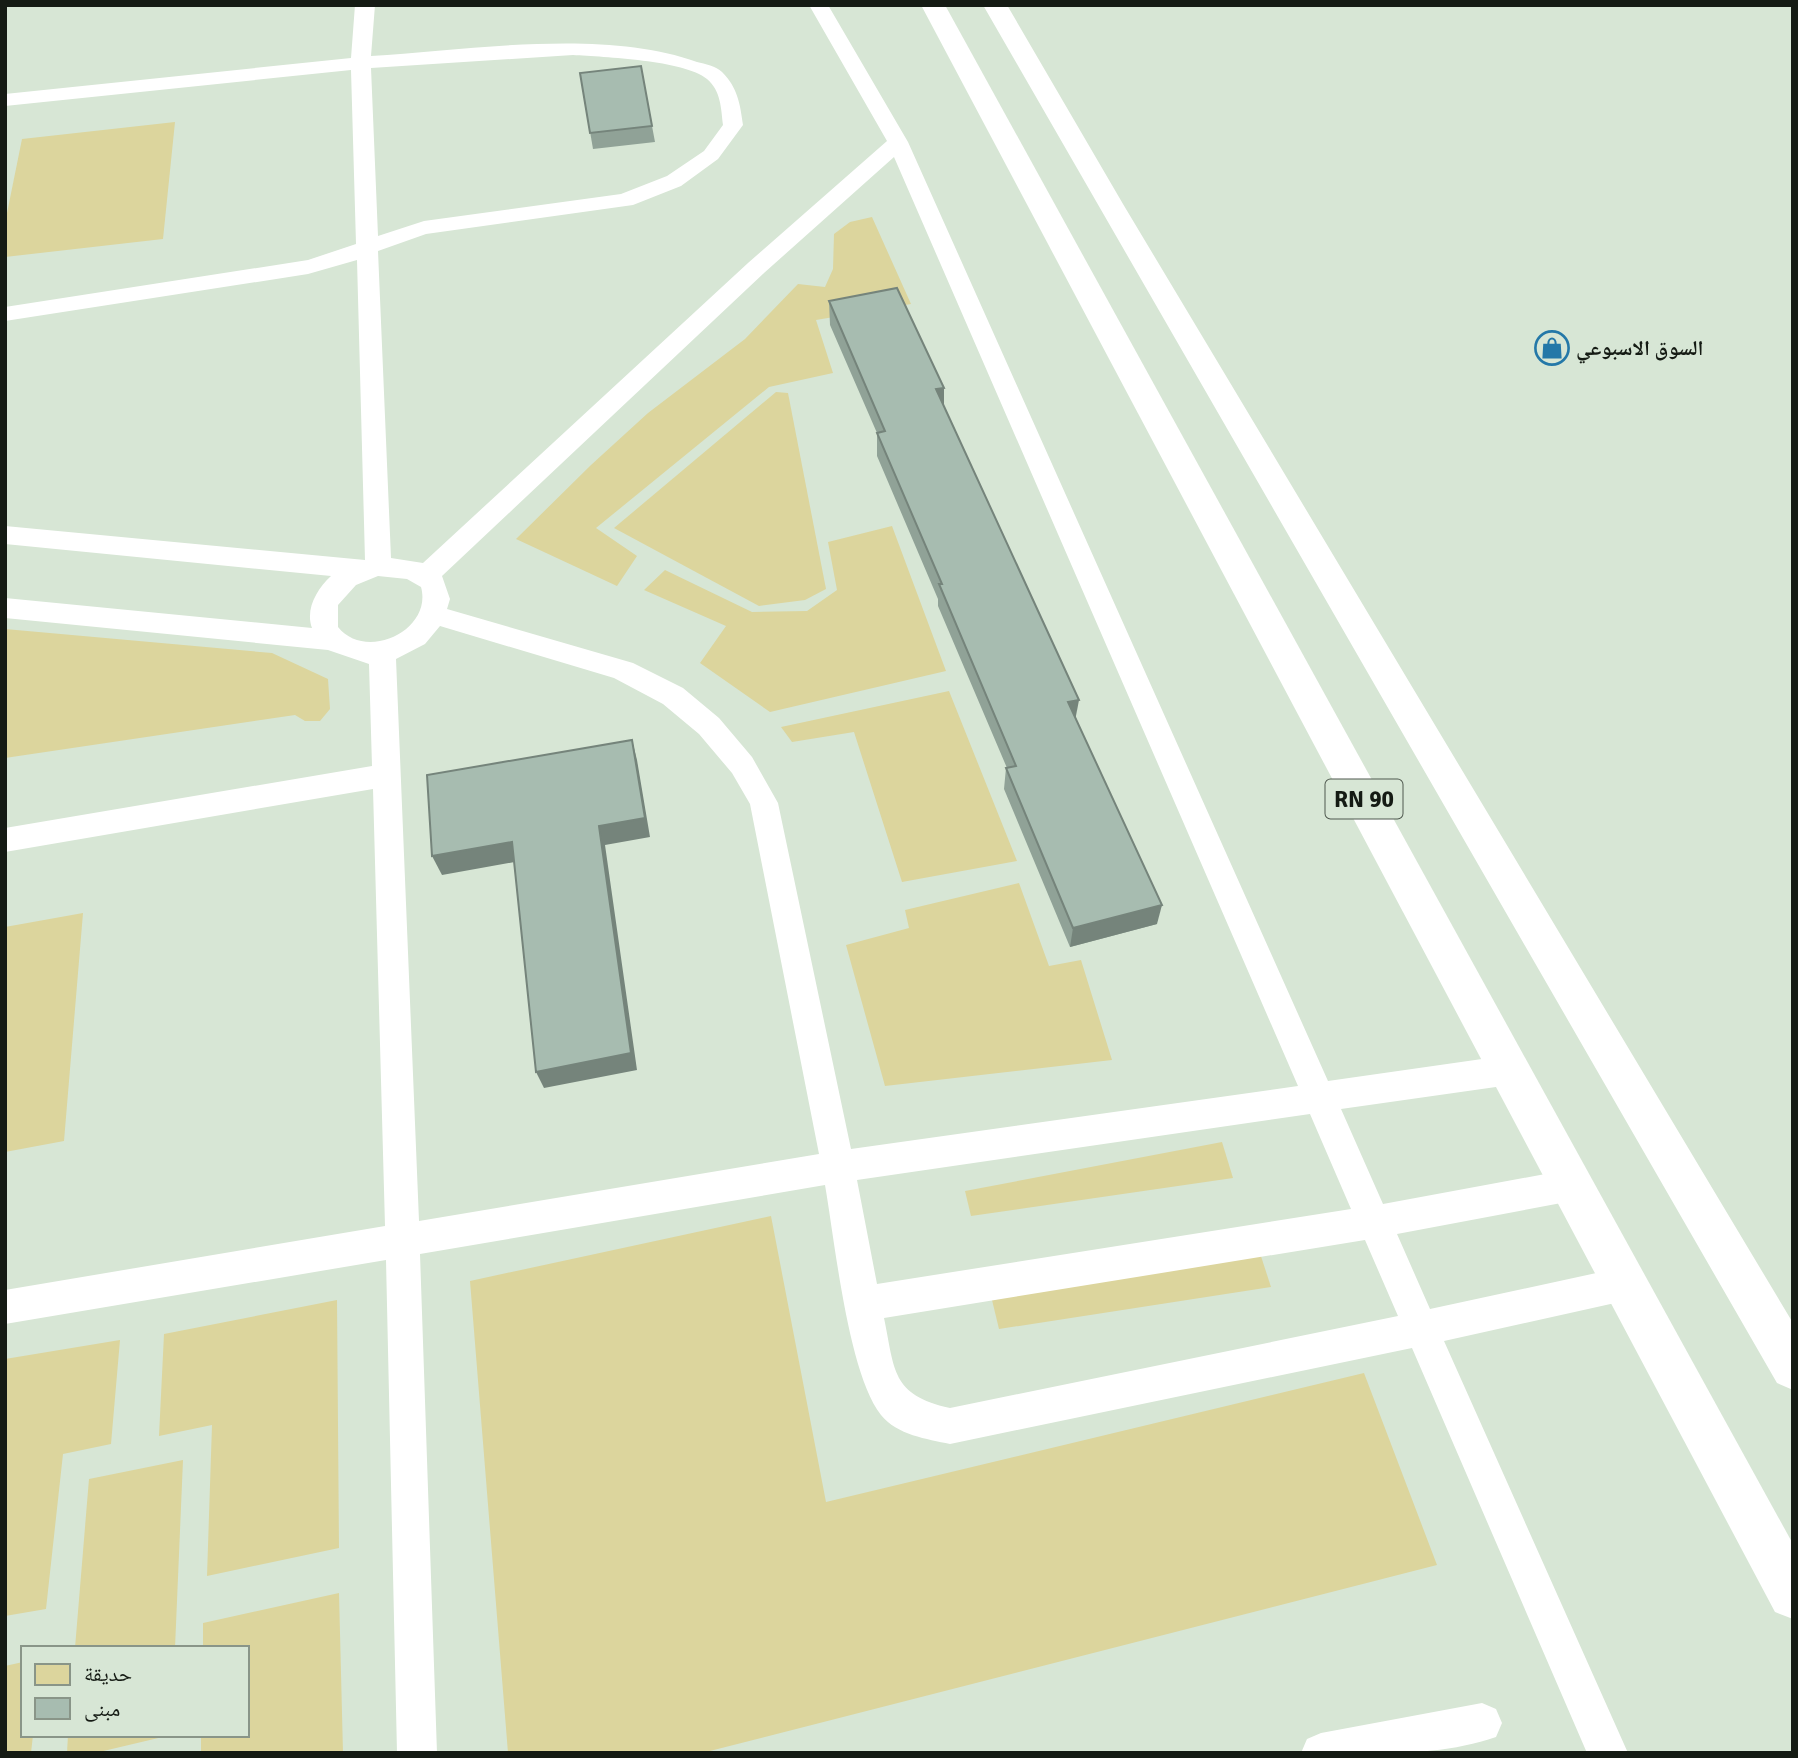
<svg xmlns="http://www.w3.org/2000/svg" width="1798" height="1758" font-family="Signika,'Noto Naskh Arabic',sans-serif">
<rect width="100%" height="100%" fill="#d7e6d5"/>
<g fill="#dcd59d">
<polygon points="175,122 163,239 5,257 5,223 22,139"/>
<polygon points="872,217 911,304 816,320 833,373 769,387 596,528 637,556 617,586 516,539 591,465 648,413 745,339 798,284 825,287 833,269 834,234 850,222"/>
<polygon points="776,392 788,393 826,589 805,600 759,606 614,528"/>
<polygon points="892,526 946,671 770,712 700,663 726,626 644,590 665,570 752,612 807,611 837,590 828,542"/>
<polygon points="5,629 272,653 328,679 330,709 320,721 305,721 295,715 5,758"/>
<polygon points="949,691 1017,861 902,882 854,732 792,742 781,727"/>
<polygon points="1019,883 1049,966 1081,960 1112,1060 885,1086 846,945 909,928 905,910"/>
<polygon points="83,913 64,1141 5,1152 5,927"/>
<polygon points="1222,1142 1233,1178 971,1216 965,1191"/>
<polygon points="771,1216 826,1502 1364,1373 1437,1565 702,1753 508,1753 470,1281"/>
<polygon points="1258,1247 1271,1287 999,1329 992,1300"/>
<polygon points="337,1300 339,1548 207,1576 212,1425 159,1436 164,1334"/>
<polygon points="120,1340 111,1444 63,1454 46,1609 5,1616 5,1359"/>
<polygon points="183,1460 175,1648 75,1648 89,1479"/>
<polygon points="339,1593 343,1753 201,1753 201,1735 247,1735 247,1648 203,1648 203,1623"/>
<polygon points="23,1662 23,1735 33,1735 31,1753 5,1753 5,1666"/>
<polygon points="68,1735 171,1735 95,1753 67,1753"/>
</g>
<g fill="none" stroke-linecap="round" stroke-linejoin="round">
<g fill="#fff" fill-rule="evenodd">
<path d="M355 5H375L371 56C471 50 603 28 697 62 705 64 716 66 722 72 738 88 740 104 743 125L718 159 681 186 633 205 426 234 378 251 391 558 423 563 748 263 887 141 809 5H828L908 142 1328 1081 1510 1055 1521 1060 1526 1070 1521 1080 1510 1085 1341 1109 1383 1204 1572 1169 1584 1174 1589 1185 1584 1196 1572 1201 1397 1234 1430 1309 1624 1267 1636 1272 1641 1284 1636 1296 1624 1301 1444 1341 1628 1753H1587L1412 1348 950 1444C927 1439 897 1435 881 1415 848 1373 835 1242 825 1185L420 1254 437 1753H397L386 1260 5 1324V1290L385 1226 373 789 5 852V828L372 766 369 664 328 650 5 618V598L312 628C305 609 317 589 331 576L5 544V526L365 560 357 260 308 274 5 321V307L308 260 356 244 351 70 5 106V94L351 58ZM573 55C604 57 684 60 707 79 721 91 721 108 723 125L704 151 667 176 621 194 424 221 378 236 371 68ZM894 157 1298 1086 851 1149 778 803 752 757 719 718 683 688 633 663 447 609 450 599 442 576 764 273ZM378 576 407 579 421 587C433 630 366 662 338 627V605L356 585ZM440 626 614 678 663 704 699 734 732 773 750 804 819 1154 419 1221 396 659 425 644ZM1310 1114 1351 1209 877 1284 857 1180ZM1365 1240 1398 1316 950 1408C891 1395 895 1370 884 1318Z"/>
<path d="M1482 1703 1496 1709 1502 1723 1496 1737C1436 1758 1364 1753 1301 1753L1307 1739 1321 1733Z"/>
</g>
<g fill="#fff" fill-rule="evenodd">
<polygon points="921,5 945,5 1793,1544 1793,1619 1775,1612"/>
<polygon points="983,5 1007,5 1123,204 1793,1323 1793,1390 1777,1383"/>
</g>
</g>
<g fill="#90a297">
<polygon points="580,73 652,126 655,142 593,149"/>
<polygon points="829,301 944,407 1076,718 1157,924 1070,947 1004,789 1006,768 1007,768 938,606 938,599 877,456 877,433 830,325"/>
</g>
<g fill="#75847b">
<polygon points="944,388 944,411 936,389"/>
<polygon points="1079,700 1075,721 1068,702"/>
<polygon points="632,740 637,760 650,837 605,845 637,1070 544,1088 536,1072 599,826"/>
<polygon points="512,842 520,861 442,875 432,856"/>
<polygon points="1162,905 1157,924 1070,947 1073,928"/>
</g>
<g fill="#a7bcb0" stroke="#75847b" stroke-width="2">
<polygon points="641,66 652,126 590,133 580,73"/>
<polygon points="897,288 944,388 936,389 1079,700 1068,702 1162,905 1073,928 1006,768 1016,766 939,584 942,584 877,433 885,431 829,301"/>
<polygon points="632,740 645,818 599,826 631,1053 536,1072 512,842 432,856 427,775"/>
</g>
<defs>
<g id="shop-ring" transform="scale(1.75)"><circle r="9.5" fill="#d7e6d5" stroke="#2478a8" stroke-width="1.5"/><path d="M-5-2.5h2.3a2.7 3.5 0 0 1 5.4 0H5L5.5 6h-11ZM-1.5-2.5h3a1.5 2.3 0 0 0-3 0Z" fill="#2478a8"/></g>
</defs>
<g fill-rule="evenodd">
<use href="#shop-ring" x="1552" y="348"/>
</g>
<g text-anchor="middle" stroke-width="5" stroke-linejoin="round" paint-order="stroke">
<g font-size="21" font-weight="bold" fill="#151b14" stroke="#d7e6d5" text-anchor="start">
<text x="1576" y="355">السوق الاسبوعي</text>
</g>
<rect fill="#d7e6d5" stroke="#4f584e" stroke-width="2" x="1325.5" y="779.5" width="77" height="39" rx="5"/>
<g font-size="23" font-weight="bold" fill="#151b14">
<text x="1364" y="807">RN 90</text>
</g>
</g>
<rect width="1798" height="1758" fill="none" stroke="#151b14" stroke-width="14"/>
<rect x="21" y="1646" width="228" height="91" fill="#d7e6d5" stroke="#899588" stroke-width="2"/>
<rect x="35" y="1664" width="35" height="21" fill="#dcd59d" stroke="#899588" stroke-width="2"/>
<text x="84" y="1681" font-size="21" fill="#151b14">حديقة</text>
<rect x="35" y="1698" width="35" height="21" fill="#a7bcb0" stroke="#899588" stroke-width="2"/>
<text x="84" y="1716" font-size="21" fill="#151b14">مبنى</text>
</svg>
